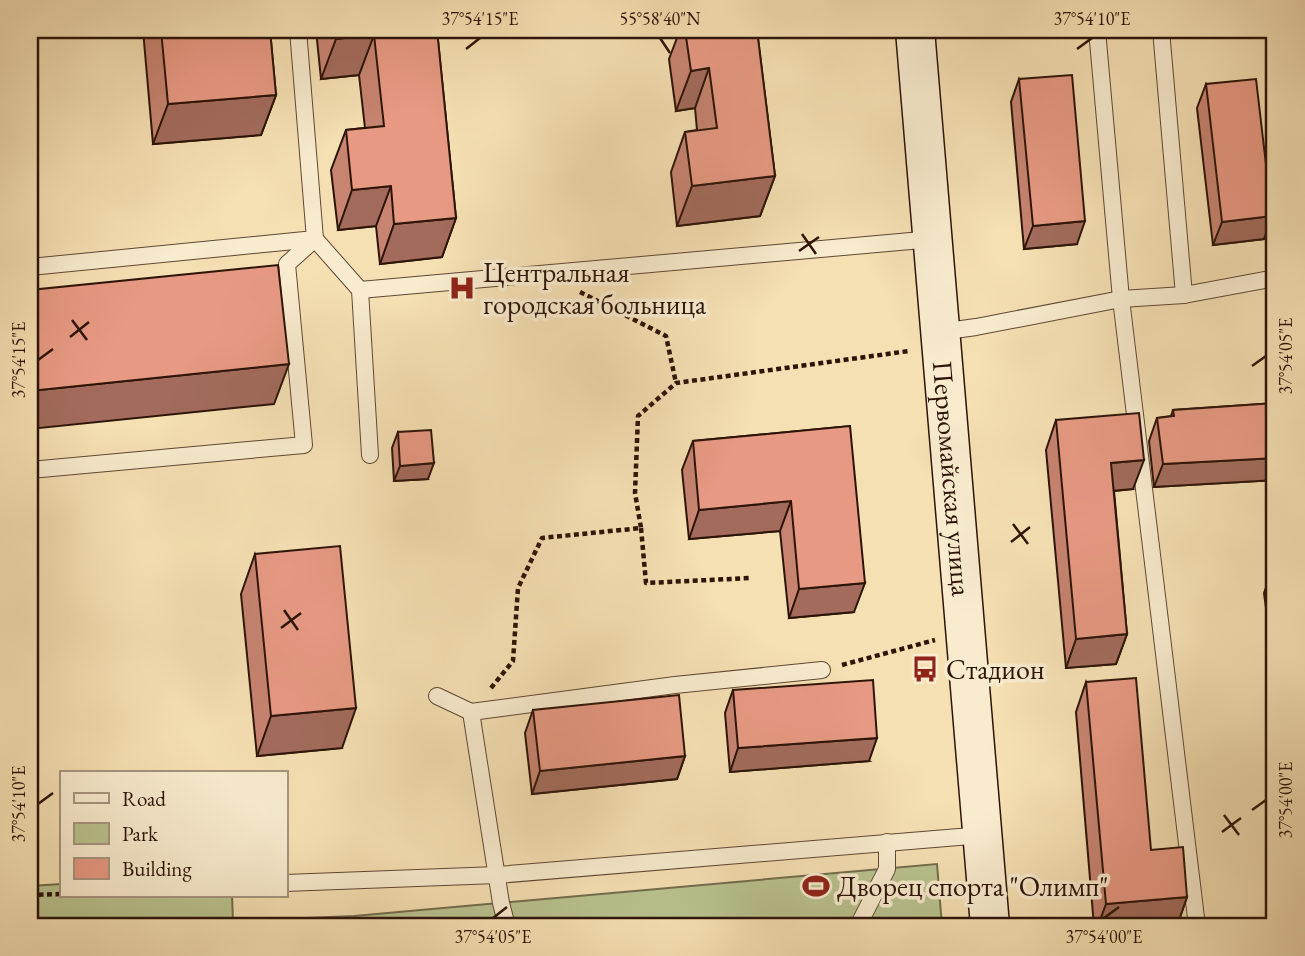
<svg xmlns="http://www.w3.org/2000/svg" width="1305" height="956" font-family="'EB Garamond',serif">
<rect width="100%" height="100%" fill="#f5e0b3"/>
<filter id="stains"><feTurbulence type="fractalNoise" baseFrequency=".00286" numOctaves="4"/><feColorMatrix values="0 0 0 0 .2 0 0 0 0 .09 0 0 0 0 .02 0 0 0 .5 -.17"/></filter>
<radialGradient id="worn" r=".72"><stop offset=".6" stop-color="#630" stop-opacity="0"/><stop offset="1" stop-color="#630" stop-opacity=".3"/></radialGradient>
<polygon fill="#b9c38f" stroke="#736c4c" stroke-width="2" points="937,864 942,926 30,926 30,886 61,884 61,895 232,895 233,921 354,916"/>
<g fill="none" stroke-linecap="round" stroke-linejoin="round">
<g stroke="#5f4733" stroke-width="18">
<g id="service">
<polyline points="298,30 315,239 360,290 370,455"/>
<polyline points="1097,30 1121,299 1197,926"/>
<polyline points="1161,30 1184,295"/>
<polyline points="30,267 315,239"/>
<polyline points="360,290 933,239"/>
<polyline points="940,332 976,327 1121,299 1184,295 1275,278"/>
<polyline points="30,470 304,445 287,264 315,239"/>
<polyline points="437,696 471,712"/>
<polyline points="285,883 497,875 983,835"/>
<polyline points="507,926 501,903 471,712 675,685 822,670"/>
<polyline points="858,926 887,869 887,842"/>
</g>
</g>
<g stroke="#2d1408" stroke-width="41">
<g id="secondary">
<path id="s1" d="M915 30 990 926"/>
</g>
</g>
<g stroke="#2d1408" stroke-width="4.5" stroke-dasharray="5 3.5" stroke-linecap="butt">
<polyline points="580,292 666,336 676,383"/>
<polyline points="641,528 646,583 751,578"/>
<polyline points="842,665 935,640"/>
<polyline points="491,688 513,661 518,588 542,538 641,528 635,493 638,416 676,383 909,351"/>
<polyline points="30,895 61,894"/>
</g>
<use href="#service" stroke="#f8ebce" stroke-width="16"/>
<use href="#secondary" stroke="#f8ebce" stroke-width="38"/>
</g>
<g fill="#c78471" stroke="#2d1408" stroke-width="2">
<polygon points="143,30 270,30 276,95 261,135 153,144"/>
<polygon points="316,30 437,30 456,218 442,257 380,264 376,226 338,230 331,170 346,130 365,128 359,75 321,79"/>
<polygon points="680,30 757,30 775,176 760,216 677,226 671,172 685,132 697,130 695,108 676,111 669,59"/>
<polygon points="1019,79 1077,244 1024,249 1011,102"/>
<polygon points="1206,84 1272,216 1264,239 1213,245 1197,108"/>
<polygon points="1275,403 1275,480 1154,487 1149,441 1157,418 1171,416 1173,410"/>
<polygon points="1056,420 1133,489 1114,491 1127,634 1116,664 1066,668 1046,450"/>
<polygon points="850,426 854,612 789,618 780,531 689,539 682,470 693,441"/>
<polygon points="398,432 428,479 394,481 392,448"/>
<polygon points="255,554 342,748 257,756 241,594"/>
<polygon points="1275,569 1275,675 1264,593 1272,570"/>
<polygon points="1086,682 1151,850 1187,897 1177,926 1094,926 1076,712"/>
<polygon points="733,690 869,761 730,772 725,713"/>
<polygon points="533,710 685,756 677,779 532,794 525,733"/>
</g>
<g fill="#a26b5c" stroke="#2d1408" stroke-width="2">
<polygon points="374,35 359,75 321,79 336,39"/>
<polygon points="709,68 695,108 676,111 691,71"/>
<polygon points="276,95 261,135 153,144 168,104"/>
<polygon points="775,176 760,216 677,226 692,186"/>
<polygon points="391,186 376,226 338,230 352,190"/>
<polygon points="1272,216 1264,239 1213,245 1222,222"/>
<polygon points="456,218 442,257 380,264 394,224"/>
<polygon points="1085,221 1077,244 1024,249 1033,226"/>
<polygon points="289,364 274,404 30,429 30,391"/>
<polygon points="1275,458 1275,480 1154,487 1163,464"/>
<polygon points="1144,460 1133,489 1100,492 1111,463"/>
<polygon points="434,463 428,479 394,481 400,466"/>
<polygon points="791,501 780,531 689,539 699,510"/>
<polygon points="865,583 854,612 789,618 799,589"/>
<polygon points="1127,634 1116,664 1066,668 1076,639"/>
<polygon points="356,708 342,748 257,756 271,716"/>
<polygon points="877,738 869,761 730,772 738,748"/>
<polygon points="685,756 677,779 532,794 540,771"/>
<polygon points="1187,897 1177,926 1098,926 1106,904"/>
</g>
<g fill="#e79983" stroke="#2d1408" stroke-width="2">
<polygon points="161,30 270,30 276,95 168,104"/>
<polygon points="335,30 437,30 456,218 394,224 391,186 352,190 346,130 384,126 374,35 336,39"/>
<polygon points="685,30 757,30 775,176 692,186 685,132 717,128 709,68 691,71"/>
<polygon points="1072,75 1085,221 1033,226 1019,79"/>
<polygon points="1256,79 1272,216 1222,222 1206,84"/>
<polygon points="278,265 289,364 30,391 30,290"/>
<polygon points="1275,403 1275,458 1163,464 1157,418 1174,416 1173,410"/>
<polygon points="1139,413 1144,460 1111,463 1127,634 1076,639 1056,420"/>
<polygon points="850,426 865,583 799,589 791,501 699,510 693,441"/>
<polygon points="431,430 434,463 400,466 398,432"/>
<polygon points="340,546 356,708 271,716 255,554"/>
<polygon points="1275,569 1275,593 1272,570"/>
<polygon points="1136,678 1151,850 1183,847 1187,897 1106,904 1086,682"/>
<polygon points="873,680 877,738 738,748 733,690"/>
<polygon points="679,695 685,756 540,771 533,710"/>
</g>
<path fill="none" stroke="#2d1408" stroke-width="2.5" d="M660 38 670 53M466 49 480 38M1077 49 1092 38M802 234 816 254M799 251 819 237M72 320 87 340M70 337 89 322M38 360 53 349M1252 366 1266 356M1013 524 1028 544M1011 542 1030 527M284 610 298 630M281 628 301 613M38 804 53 793M1252 810 1266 800M1224 815 1239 835M1222 832 1241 818M493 918 507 907M1104 918 1119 907"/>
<defs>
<g id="hospital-bare" transform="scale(2.1)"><path d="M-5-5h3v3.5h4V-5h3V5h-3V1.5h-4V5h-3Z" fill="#8f2418" stroke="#f8ebce" stroke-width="2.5" paint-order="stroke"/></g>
<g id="bus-bare" transform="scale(2.1)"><path d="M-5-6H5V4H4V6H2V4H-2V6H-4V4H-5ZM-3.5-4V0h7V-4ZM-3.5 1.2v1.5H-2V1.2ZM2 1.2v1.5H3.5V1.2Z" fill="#8f2418" stroke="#f8ebce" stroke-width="2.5" paint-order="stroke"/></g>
<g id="stadium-bare" transform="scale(2.1)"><path d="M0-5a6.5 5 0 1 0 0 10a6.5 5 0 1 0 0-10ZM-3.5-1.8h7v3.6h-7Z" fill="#8f2418" stroke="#f8ebce" stroke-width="2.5" paint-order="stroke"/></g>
</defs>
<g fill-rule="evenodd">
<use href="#hospital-bare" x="462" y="288"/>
<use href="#bus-bare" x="925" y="669"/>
<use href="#stadium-bare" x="816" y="886"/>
</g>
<g text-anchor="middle" stroke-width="7" stroke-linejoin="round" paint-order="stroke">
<g font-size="28" fill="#2d1408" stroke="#f8ebce" text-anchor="start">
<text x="483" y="282">Центральная<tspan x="483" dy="32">городская больница</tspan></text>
<text x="946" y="679">Стадион</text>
<text x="837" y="896">Дворец спорта "Олимп"</text>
</g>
<g font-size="28" fill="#2d1408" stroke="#f8ebce">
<text dy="10" stroke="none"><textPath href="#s1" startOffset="450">Первомайская улица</textPath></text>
</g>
</g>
<rect width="1305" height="956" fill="none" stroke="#f5e0b3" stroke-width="77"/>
<rect x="60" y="771" width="228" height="126" fill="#f8ebce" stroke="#a7957f" stroke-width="2"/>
<rect x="74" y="793" width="35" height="10" fill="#f8ebce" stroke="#a7957f" stroke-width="2"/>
<text x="122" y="806" font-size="21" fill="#2d1408">Road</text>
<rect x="74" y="823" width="35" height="21" fill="#b9c38f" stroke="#a7957f" stroke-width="2"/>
<text x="122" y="841" font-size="21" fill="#2d1408">Park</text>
<rect x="74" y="858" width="35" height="21" fill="#e79983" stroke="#a7957f" stroke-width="2"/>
<text x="122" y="876" font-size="21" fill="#2d1408">Building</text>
<rect x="38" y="38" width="1228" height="880" fill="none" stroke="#2d1408" stroke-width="2.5"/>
<g font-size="18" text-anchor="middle" fill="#2d1408">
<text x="480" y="25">37°54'15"E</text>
<text x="660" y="25">55°58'40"N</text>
<text x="1092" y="25">37°54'10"E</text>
<text transform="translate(1286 356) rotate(-90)" y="6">37°54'05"E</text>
<text transform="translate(19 360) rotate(-90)" y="6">37°54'15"E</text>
<text transform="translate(1286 800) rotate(-90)" y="6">37°54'00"E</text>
<text transform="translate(19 804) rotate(-90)" y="6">37°54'10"E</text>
<text x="493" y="943">37°54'05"E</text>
<text x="1104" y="943">37°54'00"E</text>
</g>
<rect width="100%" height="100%" filter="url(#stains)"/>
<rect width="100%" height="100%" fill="url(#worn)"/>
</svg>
